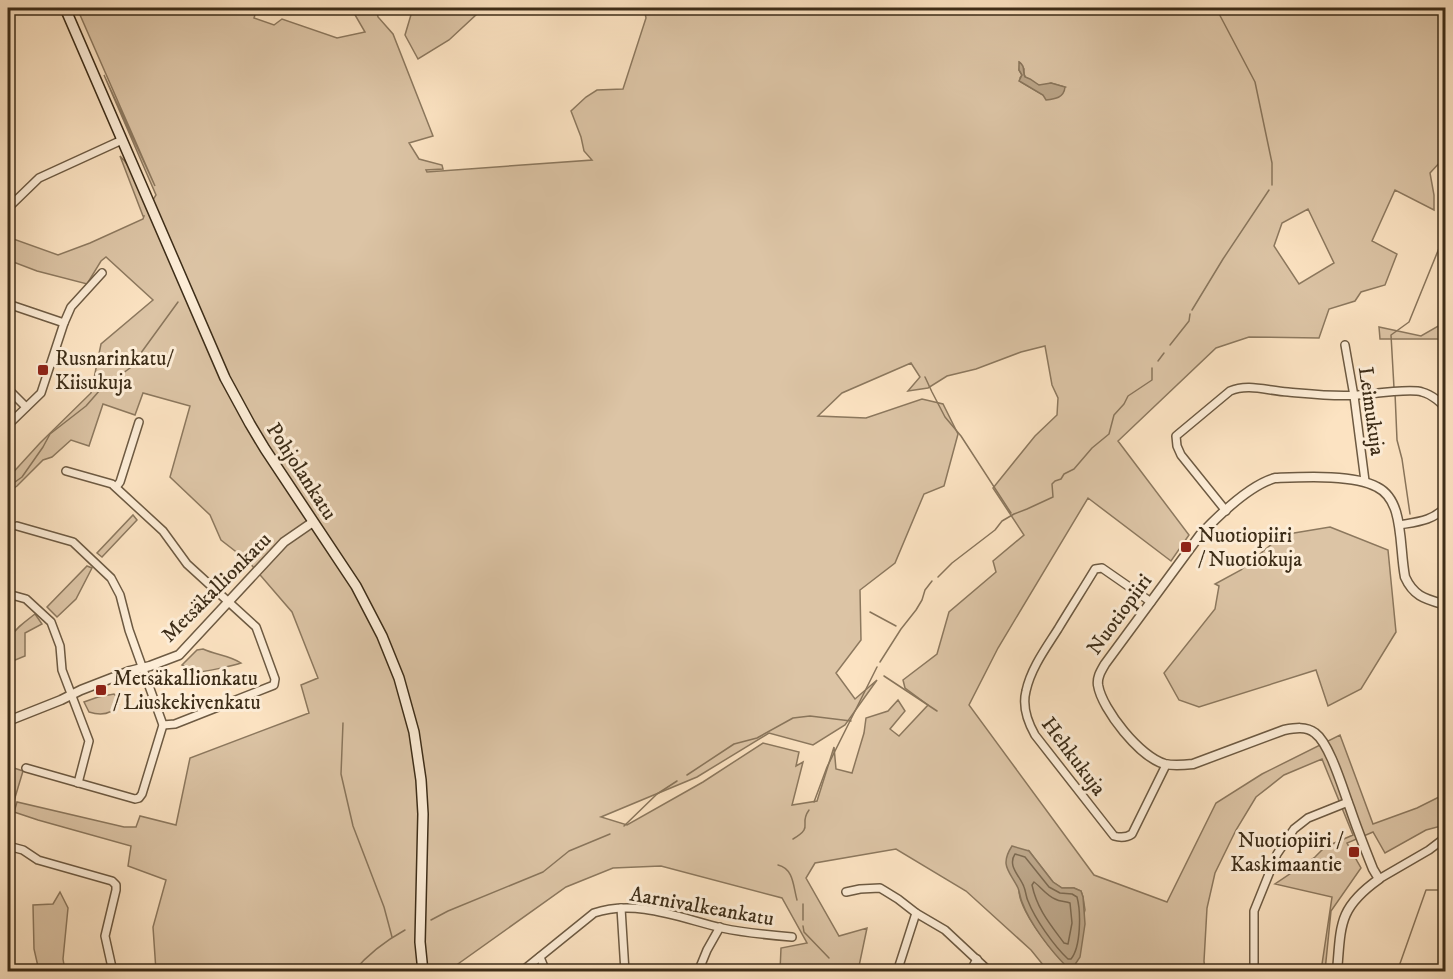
<svg xmlns="http://www.w3.org/2000/svg" width="1453" height="979" font-family="'IM FELL DW Pica',serif">
<rect width="100%" height="100%" fill="#fce3c2"/>
<filter id="stains"><feTurbulence type="fractalNoise" baseFrequency=".00333" numOctaves="4"/><feColorMatrix values="0 0 0 0 .2 0 0 0 0 .09 0 0 0 0 .02 0 0 0 .5 -.17"/></filter>
<radialGradient id="worn" r=".72"><stop offset=".6" stop-color="#630" stop-opacity="0"/><stop offset="1" stop-color="#630" stop-opacity=".3"/></radialGradient>
<g fill="#dcc4a5" stroke="#8c785e" stroke-width="1.5" fill-rule="evenodd">
<path d="M77 8H257L254 18 274 25 282 19 337 38 365 32 351 8H376L378 17 393 34 433 136 409 143 419 159 442 165 443 169 426 170 427 172 592 160 584 151 581 137 571 111 586 97 597 90 623 89 646 18 644 8H1445V151L1443 159 1430 173 1434 195V210L1395 190 1372 241 1397 254 1385 285 1361 292 1355 301 1329 309 1319 338 1249 337 1216 348 1118 441 1189 535 1171 561 1088 498 998 648 969 705 1094 875 1167 902 1216 803 1262 774 1340 735 1373 824 1417 808 1445 794V825L1426 830 1385 853 1373 832 1347 843 1361 868 1331 911 1325 971H1321L1332 897 1275 884 1315 857 1325 847 1353 835 1322 759 1284 775 1256 797 1236 830 1215 873 1207 908 1204 961 1205 971H1048L1031 950 966 891 896 849 815 863 806 878 839 936 867 928 858 971H780L781 948 807 943 782 898 661 866 613 868 566 887 448 971H156L153 927 166 880 128 866 131 846 38 820 14 812 17 802 124 827H136L140 816 176 825 190 758 309 713 301 685 318 678 292 612 248 561 221 540 210 515 170 477 190 406 143 393 135 415 103 404 89 446 71 440 52 457 43 460 17 486 8 492V478L40 443 91 393 101 344 153 300 106 257 101 261 87 284 37 271 8 260V237L58 255 90 243 143 219 144 216H143L120 156C132 167 141 193 148 208L156 195 104 75 155 186ZM1020 63 1024 69C1023 82 1030 76 1035 84L1043 86 1051 83 1065 87 1043 95 1021 82 1020 78 1022 75 1019 70ZM1308 209 1334 263 1299 284 1274 246 1282 223ZM1045 346 1052 385 1058 398 1057 415 1035 436 993 488 1024 535 993 561 996 572 949 612 937 654 903 680 905 688 928 705 899 736 890 729 905 711 898 700 888 711 866 718 864 733 852 773 836 769 834 747 817 801 792 805 803 762 796 766 799 752 763 743 703 782 627 825 601 817 697 777 769 733 813 745 845 725 877 680 855 699 836 673 861 640 860 590 895 563 924 494 944 486 958 434 943 404 922 399 866 418 818 416 842 393 911 363 920 377 908 391 928 388 947 376 976 369 1021 352ZM1029 851 1053 882 1062 888H1074L1081 891 1083 897 1085 910 1068 967C1053 953 1017 909 1019 888 1020 876 1026 863 1029 851Z"/>
<polygon points="413,8 480,8 478,13 449,40 418,59 405,35"/>
<polygon points="1445,320 1445,339 1380,339 1379,327 1421,336 1442,324"/>
<polygon points="133,515 137,520 102,557 97,553"/>
<polygon points="1330,527 1388,550 1396,632 1361,689 1328,706 1316,670 1199,707 1179,700 1164,673 1215,609 1219,586 1215,584 1241,570 1280,537 1288,534"/>
<polygon points="87,566 92,568 76,599 57,617 47,607"/>
<path d="M35 614 42 624 25 633V656L8 663C7 634 13 631 35 614Z"/>
<path d="M203 649C216 655 229 655 241 663 236 665 201 673 196 672 192 670 187 667 182 665L197 650Z"/>
<path d="M114 694 118 698 119 704C112 714 101 716 89 712L84 702 98 697Z"/>
<polygon points="8,766 23,771 8,821"/>
<polygon points="60,892 68,908 63,959 65,971 39,971 34,949 33,905 53,904"/>
</g>
<g fill="#bba588" stroke="#89755b" stroke-width="1.5">
<path d="M1019 62C1026 66 1022 72 1025 77L1030 79 1039 85 1051 83 1065 87C1064 98 1055 99 1046 100L1043 95 1021 82 1019 81 1022 75 1019 70Z"/>
<path d="M1012 846 1029 851 1053 882 1062 888H1074L1081 891 1083 897 1085 924 1080 957 1074 966 1068 968C1051 951 1030 924 1022 902 1020 898 1020 893 1018 888 1010 871 999 866 1012 846Z"/>
</g>
<g fill="none" stroke-linecap="round" stroke-linejoin="round">
<g stroke="#7c6950" stroke-width="1.5">
<path d="M1015 854 1025 857 1049 887 1060 893 1072 894 1077 897C1081 912 1081 947 1071 959H1068C1054 946 1035 919 1028 901 1026 897 1026 892 1024 887 1020 876 1007 866 1015 854Z"/>
<path d="M1034 882C1041 887 1046 895 1055 899 1060 902 1066 901 1070 903L1072 923 1068 944 1064 943C1050 924 1037 909 1032 885Z"/>
</g>
<g stroke="#89755b" stroke-width="1.5">
<polyline points="1216,8 1255,82 1272,163 1272,185"/>
<polyline points="1192,310 1223,259 1269,190"/>
<polyline points="1170,345 1189,321 1190,314"/>
<polyline points="1158,361 1164,353"/>
<polyline points="925,377 932,392 945,417 961,436 1011,513"/>
<polyline points="1394,388 1391,335 1409,322 1446,231"/>
<polyline points="1395,393 1397,440 1402,459 1410,514"/>
<polyline points="8,487 22,477 43,447 50,434 86,406 100,390 130,368 178,302"/>
<polyline points="938,577 952,563 995,530 1002,521 1014,514 1027,509 1053,497 1052,484 1055,481 1061,479 1064,474 1074,469 1092,448 1109,434 1114,415 1124,404 1128,396 1152,380 1152,368"/>
<polyline points="870,612 896,626"/>
<polyline points="880,662 901,629 916,610 922,600 925,590 932,581"/>
<polyline points="884,676 937,711"/>
<polyline points="343,723 341,774 353,826 384,907 392,937"/>
<polyline points="687,775 734,744 757,738 793,718 810,716 851,721"/>
<polyline points="814,802 827,767 877,667"/>
<polyline points="624,826 657,794 677,781"/>
<path d="M793 839C815 826 798 825 809 810"/>
<path d="M778 865C794 869 793 886 797 900"/>
<polyline points="803,904 803,920"/>
<polyline points="431,920 448,911 543,872 569,851 610,834"/>
<polyline points="803,926 804,932 829,958"/>
<path d="M353 972C368 954 385 941 405 930"/>
<polyline points="1397,972 1426,890 1446,890"/>
</g>
<g stroke="#6d5a42" stroke-width="10">
<g id="minor">
<polyline points="8,208 39,178 122,140"/>
<polyline points="8,304 64,323"/>
<polyline points="1345,345 1354,396 1365,481"/>
<polyline points="8,389 26,407"/>
<polyline points="8,425 41,393 64,323 71,307 102,273"/>
<polyline points="66,471 112,484 163,531 187,564 256,627 275,679 274,685 175,724 163,725"/>
<polyline points="116,487 120,482 139,422"/>
<path d="M1226 511 1181 455 1177 446 1176 436 1230 391C1248 383 1268 391 1288 392 1311 394 1335 397 1358 395 1371 394 1411 388 1422 392 1430 394 1444 403 1446 412"/>
<path d="M1399 525C1416 522 1434 521 1446 506"/>
<polyline points="17,526 73,542 111,578 120,595 129,630 163,725 142,794 139,798 135,799 26,768"/>
<polyline points="8,594 26,599 51,622 60,646 62,670 89,741 78,783"/>
<path d="M1151 602 1102 568 1095 569C1083 589 1070 609 1058 629 1046 648 1031 668 1026 691 1022 707 1027 721 1035 735L1114 836C1121 838 1126 838 1132 834L1166 765"/>
<polyline points="8,846 23,850 38,860 112,881 116,885 116,890 105,936 113,972"/>
<polyline points="1379,879 1429,850 1446,837"/>
<polyline points="846,892 860,889 880,888 885,891 898,899 916,913 945,930 990,972"/>
<polyline points="621,908 625,972"/>
<polyline points="540,957 546,972"/>
<path d="M521 972 594 913C636 899 680 918 722 928 745 933 768 935 792 937"/>
<polyline points="698,972 707,950 720,927"/>
<polyline points="897,972 916,913"/>
<polyline points="970,972 977,959"/>
<polyline points="1254,972 1254,911 1277,854 1294,829 1308,818 1348,802"/>
</g>
</g>
<g stroke="#6d5a42" stroke-width="11">
<g id="tertiary">
<polyline points="8,721 61,700 81,690 130,671 150,666 179,655 284,542 313,522"/>
<path d="M1337 972C1341 925 1338 908 1379 879L1373 869C1365 849 1357 829 1350 808 1343 790 1330 744 1315 733 1306 726 1295 728 1284 730L1193 764C1184 765 1174 766 1165 764 1141 758 1102 710 1098 685 1097 677 1101 671 1105 664L1200 535C1218 516 1250 485 1275 478 1302 477 1354 474 1377 487 1387 492 1393 502 1396 512 1402 532 1401 556 1405 577 1414 597 1426 599 1446 605"/>
</g>
</g>
<g stroke="#3d2d18" stroke-width="12">
<polyline id="secondary" points="65,8 225,378 250,424 265,449 356,586 382,636 399,678 414,732 421,780 423,814 420,942 423,972"/>
</g>
<use href="#minor" stroke="#fdedd7" stroke-width="7"/>
<use href="#tertiary" stroke="#fdedd7" stroke-width="8"/>
<use href="#secondary" stroke="#fdedd7" stroke-width="9"/>
</g>
<g fill="#8f2418" stroke="#fdedd7" stroke-width="2">
<rect x="37" y="364" width="12" height="12" rx="3"/>
<rect x="1180" y="541" width="12" height="12" rx="3"/>
<rect x="95" y="684" width="12" height="12" rx="3"/>
<rect x="1348" y="846" width="12" height="12" rx="3"/>
</g>
<g text-anchor="middle" stroke-width="6" stroke-linejoin="round" paint-order="stroke">
<g font-size="21" fill="#3d2d18" stroke="#fdedd7" text-anchor="start">
<text x="55" y="365">Rusnarinkatu/<tspan x="55" dy="24">Kiisukuja</tspan></text>
<text x="1198" y="542">Nuotiopiiri<tspan x="1198" dy="24">/ Nuotiokuja</tspan></text>
<text x="113" y="685">Metsäkallionkatu<tspan x="113" dy="24">/ Liuskekivenkatu</tspan></text>
<text x="1342" y="847" text-anchor="end">Nuotiopiiri /<tspan x="1342" dy="24">Kaskimaantie</tspan></text>
</g>
<g font-size="21" fill="#3d2d18" stroke="#fdedd7">
<text transform="translate(1372 411) rotate(82)" y="7">Leimukuja</text>
<text transform="translate(302 471) rotate(57)" y="7">Pohjolankatu</text>
<text transform="translate(216 587) rotate(-45)" y="7">Metsäkallionkatu</text>
<text transform="translate(1119 614) rotate(-54)" y="7">Nuotiopiiri</text>
<text transform="translate(1074 756) rotate(53)" y="7">Hehkukuja</text>
<text transform="translate(702 906) rotate(10)" y="7">Aarnivalkeankatu</text>
</g>
</g>
<rect width="1453" height="979" fill="none" stroke="#fce3c2" stroke-width="30"/>
<rect x="9" y="9" width="1435" height="961" fill="none" stroke="#3d2d18" stroke-width="3"/>
<rect x="15" y="15" width="1423" height="949" fill="none" stroke="#3d2d18" stroke-width="1.5"/>
<rect width="100%" height="100%" filter="url(#stains)"/>
<rect width="100%" height="100%" fill="url(#worn)"/>
</svg>
